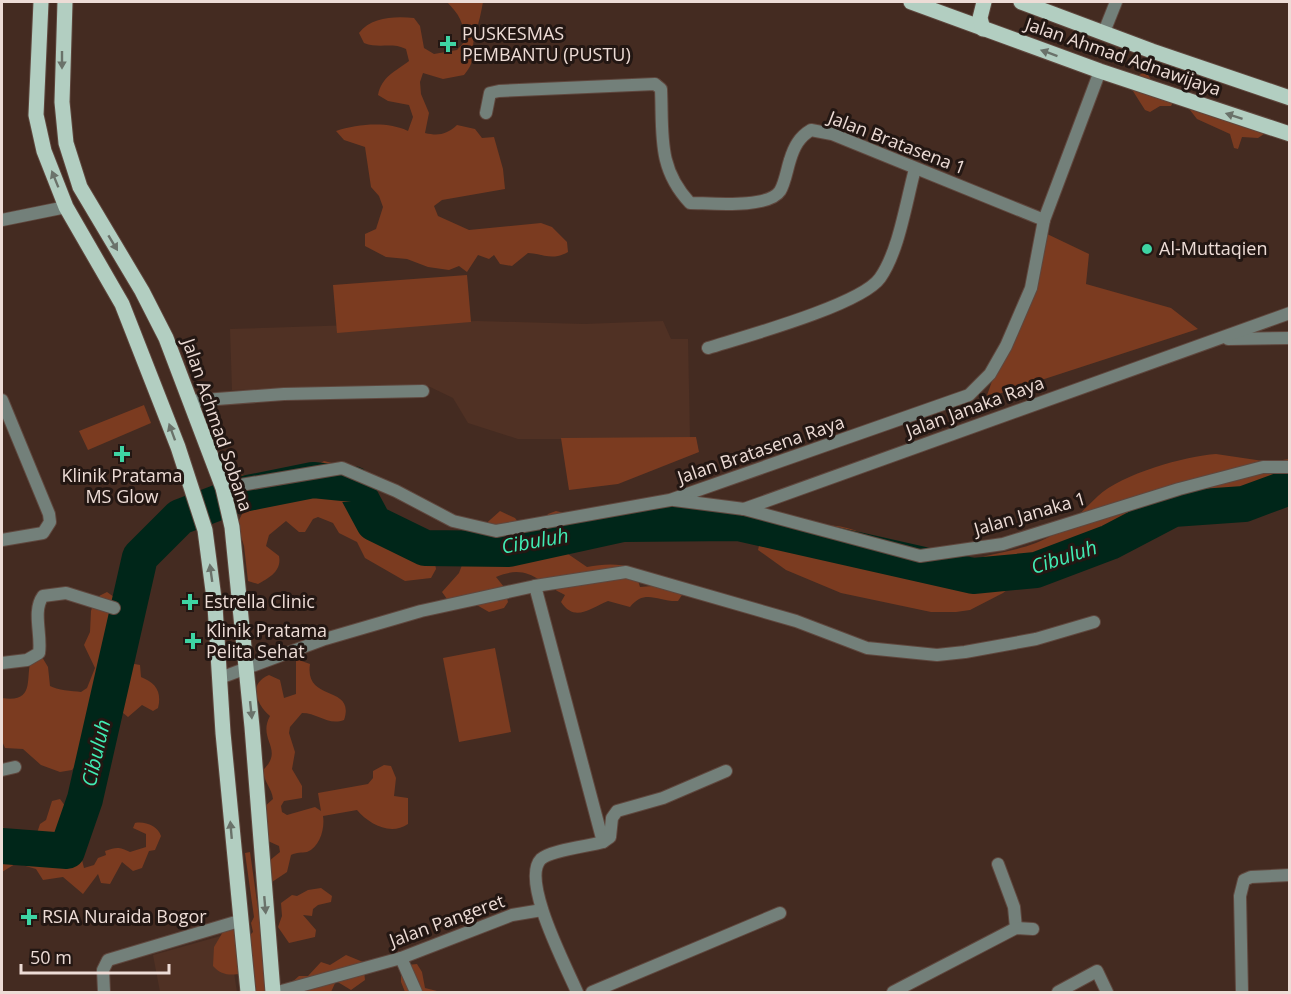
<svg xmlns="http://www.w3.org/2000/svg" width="1291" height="994" font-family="'Open Sans',sans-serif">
<rect width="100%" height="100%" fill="#442b21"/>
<g fill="#503124">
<polygon points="477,321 584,324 663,321 671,339 688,339 690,439 518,439 468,423 453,398 428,386 232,390 230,329"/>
<polygon points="228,934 237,992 160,992 153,955"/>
</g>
<g fill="#7b3b20">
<path d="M447 2H483C481 13 479 23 475 34 470 51 478 59 464 75L443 79 423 73 420 82 421 94 429 113 425 133C438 136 446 135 457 125L475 129 482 138 494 137 503 169 505 189 442 200 434 206 438 216 469 230 541 223 552 227 567 242 568 252C552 261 544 254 528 253L512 266 500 264 494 255 489 259 478 255 467 272 459 266 449 270 428 267 407 259 386 257 365 246V234L376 229 383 207 379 196 371 187 365 147 344 140 336 131C358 124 387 121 408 131L413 117 409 105 388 101 378 95C382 76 395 72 409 61L406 49C392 42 379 49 364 43L359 33C371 17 395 16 414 18L420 26 424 48 434 54 457 50 465 41C464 23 459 14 447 2Z"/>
<polygon points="1143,73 1148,75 1154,84 1162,89 1169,86 1173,89 1174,101 1171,106 1160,106 1150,112 1145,110 1131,88 1133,78"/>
<polygon points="1186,105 1255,114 1261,118 1264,134 1258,138 1242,137 1238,149 1234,148 1230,134 1197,119"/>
<polygon points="1045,233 1089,254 1086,284 1171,308 1198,329 986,398"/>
<polygon points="467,275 471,322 337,333 333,285"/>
<polygon points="144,405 151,423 88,450 79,431"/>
<polygon points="696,437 699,452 618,484 569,490 561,438"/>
<path d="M1216 454 1270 462 1289 459V497L1255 498 1227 503 1169 523 1065 547 1003 593 970 610 956 612H931L841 593 786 570 758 550 761 537 766 533C793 528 819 521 847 528 882 536 909 570 946 567 960 566 973 560 986 556 1015 549 1031 548 1058 532 1073 522 1085 508 1098 496 1121 474 1186 456 1216 454Z"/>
<path d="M324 461 336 464 360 479 361 505 373 507 370 517 382 527 399 532 400 537 393 551 411 547 434 558 436 569 431 578 405 581 365 558 357 542 339 533 333 523 318 517 313 519 305 532H299L286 521 269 535 266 546 279 556C282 571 269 578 258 584L248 581 244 546 237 524 242 514 237 504 247 490 236 488 223 477 233 471 253 479C259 477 265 474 272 474 293 476 304 502 324 481L319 471V464Z"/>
<path d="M500 511 515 518 525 531 541 529 548 514 556 511 564 513 568 527 562 541 555 543 554 550 560 555 568 554 587 567C603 564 618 563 634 568L640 587 665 585 681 588 682 595 678 601C658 602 645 588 630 607L608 601C590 608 575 623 561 602L565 595C538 582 528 563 496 577L504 587 508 602 504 608 489 612 475 604 447 599 442 592 459 573 468 549 493 551 497 543 482 536 481 528Z"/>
<path d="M107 592 128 607C132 642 125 631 112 654L113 660 140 665 141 677C156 683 162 692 158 708L153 711 142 705 128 717C118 710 107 695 93 699V705L100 716 104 741 88 751 72 770 60 772 41 765 23 749 5 748 2 741V698C36 703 25 678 31 660L42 657 48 667 50 686C57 690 72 691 81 692L87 688 95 668 84 645 90 632 91 611 95 598Z"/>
<polygon points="495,648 511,732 459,742 443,658"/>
<path d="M296 659 310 664C304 703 356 684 344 720 328 726 318 713 302 713L290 727 289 733 295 752 292 769 302 786V798L284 801 281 806 282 812 287 815 315 807 321 811 318 793 368 784 373 778V771L384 765 391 766 396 778 394 796 408 798V824C390 836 369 824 357 810L323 816C325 828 320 847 307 852 301 853 297 852 291 855L287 872 272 882 266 879 269 861 280 852 279 846 268 841 263 808 273 799C272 788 264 783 263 770 285 749 257 740 270 716 257 705 247 684 269 675L280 680 284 698 296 694Z"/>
<path d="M60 799 68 810 63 829 68 850 73 857 82 860 84 868 94 865 98 858 106 855 105 851C117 847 119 847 130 852L146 847V834L133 828 135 823C145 821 158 826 161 836L155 850 149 851 142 868 133 871 122 862 110 884 101 883 98 874 83 894 63 877 43 880 36 869 22 865 20 861 2 872V826L10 836 23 830 37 833 40 824 46 820 52 801Z"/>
<path d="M250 852 259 916 263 919 276 992H249L246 973C232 975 223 977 213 966L214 947 224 930C234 929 240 930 246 939L253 932 251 923 254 917 245 853Z"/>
<polygon points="321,888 332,896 331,902 318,905 313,909 312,916 303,915 316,930 315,937 289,943 278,927 282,916 281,903 292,895 297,896 308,890"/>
<polygon points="346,955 363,962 365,980 351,990 336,981 331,992 290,992 291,983 299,976 308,976 321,962 330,965"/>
<polygon points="417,964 422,972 425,988 441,992 405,992 401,982 401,972 407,965"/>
</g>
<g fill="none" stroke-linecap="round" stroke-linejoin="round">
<polyline stroke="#002619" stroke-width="36" points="2,846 67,851 85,799 140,557 180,517 238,495 313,480 353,484 374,523 425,548 509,549 623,524 738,523 973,576 1036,570 1110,542 1173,509 1244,504 1290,487"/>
<g stroke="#5f473e" stroke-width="14">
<g id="minor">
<polyline points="1104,32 1116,2"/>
<path d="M486 113 490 93 499 91 655 84 661 89C663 134 657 168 690 203 709 203 768 209 780 191 785 183 787 169 790 160 794 147 799 137 811 130L832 134 1044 220"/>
<polyline points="2,220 66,207"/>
<polyline points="1228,339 1290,338"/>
<path d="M708 348C743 337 861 305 880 278 899 251 906 202 915 169"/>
<polyline points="2,400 49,514 50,522 43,533 2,540"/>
<polyline points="191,401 284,394 423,391"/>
<polyline points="223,488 342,468 396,491 453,521 496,531 670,500 969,395 990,374 1006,346 1031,288 1044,220 1100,71"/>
<polyline points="674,500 744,509 920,556 1003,544 1179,489 1263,467 1290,467"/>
<polyline points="744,509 1290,313"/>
<polyline points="535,586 603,842"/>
<path d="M2 663 27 660 39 653C42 635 32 611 43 596L66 593 114 608"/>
<polyline points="220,678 325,639 421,611 535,586 626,572 796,621 867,648 937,655 965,652 1036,639 1094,622"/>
<polyline points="2,770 15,767"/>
<polyline points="998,864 1014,907 1016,928"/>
<polyline points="401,958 416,992"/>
<polyline points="104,992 103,970 108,960 239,921"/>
<polyline points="278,992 401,958 512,915 542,910"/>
<path d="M577 992C567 968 520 880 541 859 551 850 589 846 603 842L610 837 612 818 617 811 663 798 726 771"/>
<polyline points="592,992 780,913"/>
<polyline points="893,992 1016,928 1033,929"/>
<polyline points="1058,992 1097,971 1107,992"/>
<polyline points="1242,992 1240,896 1244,880 1251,877 1290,875"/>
</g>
</g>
<g stroke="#5f473e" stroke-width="17">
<g id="primary">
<polyline points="41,2 36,115 44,151 66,207 122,304 178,447 205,530 215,606 223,733 248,992"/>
<polyline points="65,2 62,102 66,143 80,187 142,291 166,338 223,488 232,527 252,727 273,992"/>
<polyline points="911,2 1100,71 1290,134"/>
<polyline points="1021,2 1152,51 1290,98"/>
<polyline points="983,29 980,18 984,2"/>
</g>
</g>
<use href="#minor" stroke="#73807a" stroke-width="12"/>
<use href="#primary" stroke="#b2cec1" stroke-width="15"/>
</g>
<defs><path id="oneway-solid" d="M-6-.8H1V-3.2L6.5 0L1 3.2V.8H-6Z" transform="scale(1.5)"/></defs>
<g fill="#6a726a">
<use href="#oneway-solid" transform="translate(1049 53) rotate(-160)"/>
<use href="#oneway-solid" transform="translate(62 60) rotate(90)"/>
<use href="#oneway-solid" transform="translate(1234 116) rotate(-162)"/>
<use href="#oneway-solid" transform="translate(55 179) rotate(-112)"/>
<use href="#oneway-solid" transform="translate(113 243) rotate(59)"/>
<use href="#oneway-solid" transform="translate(172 432) rotate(-110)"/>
<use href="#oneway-solid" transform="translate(211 573) rotate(-98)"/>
<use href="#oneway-solid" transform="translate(251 710) rotate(84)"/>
<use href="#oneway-solid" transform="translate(231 830) rotate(-95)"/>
<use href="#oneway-solid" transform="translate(265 905) rotate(85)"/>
</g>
<g fill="#3ed4a3" stroke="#231713" stroke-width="2">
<path d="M445 35h6v6h6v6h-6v6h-6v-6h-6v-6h6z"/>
<circle cx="1147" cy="249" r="6"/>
<path d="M119 445h6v6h6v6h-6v6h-6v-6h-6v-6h6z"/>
<path d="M187 593h6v6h6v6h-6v6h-6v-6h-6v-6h6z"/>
<path d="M190 632h6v6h6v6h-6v6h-6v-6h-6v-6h6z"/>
<path d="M26 908h6v6h6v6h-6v6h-6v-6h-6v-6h6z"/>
</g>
<g text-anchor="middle" stroke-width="6" stroke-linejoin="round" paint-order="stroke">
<g font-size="18" fill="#eddcd6" stroke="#231713" text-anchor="start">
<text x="462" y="40">PUSKESMAS<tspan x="462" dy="21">PEMBANTU (PUSTU)</tspan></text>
<text x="1159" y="255">Al-Muttaqien</text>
<text x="122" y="482" text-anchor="middle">Klinik Pratama<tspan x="122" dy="21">MS Glow</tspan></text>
<text x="204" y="608">Estrella Clinic</text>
<text x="206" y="637">Klinik Pratama<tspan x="206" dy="21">Pelita Sehat</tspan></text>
<text x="42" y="923">RSIA Nuraida Bogor</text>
</g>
<g font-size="18" fill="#eddcd6" stroke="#231713">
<text transform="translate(1123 57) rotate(19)" y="6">Jalan Ahmad Adnawijaya</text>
<text transform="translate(897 143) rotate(21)" y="6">Jalan Bratasena 1</text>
<text transform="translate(975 407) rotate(-20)" y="6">Jalan Janaka Raya</text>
<text transform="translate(217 425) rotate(71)" y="6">Jalan Achmad Sobana</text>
<text transform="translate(761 450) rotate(-19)" y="6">Jalan Bratasena Raya</text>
<text transform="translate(1030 514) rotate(-16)" y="6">Jalan Janaka 1</text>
<text transform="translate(447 921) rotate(-20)" y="6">Jalan Pangeret</text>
</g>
<g font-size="20" font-style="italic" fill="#41ecb4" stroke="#231713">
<text transform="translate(535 541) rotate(-10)" y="7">Cibuluh</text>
<text transform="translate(1064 557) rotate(-18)" y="7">Cibuluh</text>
<text transform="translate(96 753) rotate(-77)" y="7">Cibuluh</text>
</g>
</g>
<rect width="1291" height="994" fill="none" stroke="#eddcd6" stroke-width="6"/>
<path d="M21 964v9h148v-9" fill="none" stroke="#eddcd6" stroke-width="3"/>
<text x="30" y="964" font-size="18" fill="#eddcd6" stroke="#231713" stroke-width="4.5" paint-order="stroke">50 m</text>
</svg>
